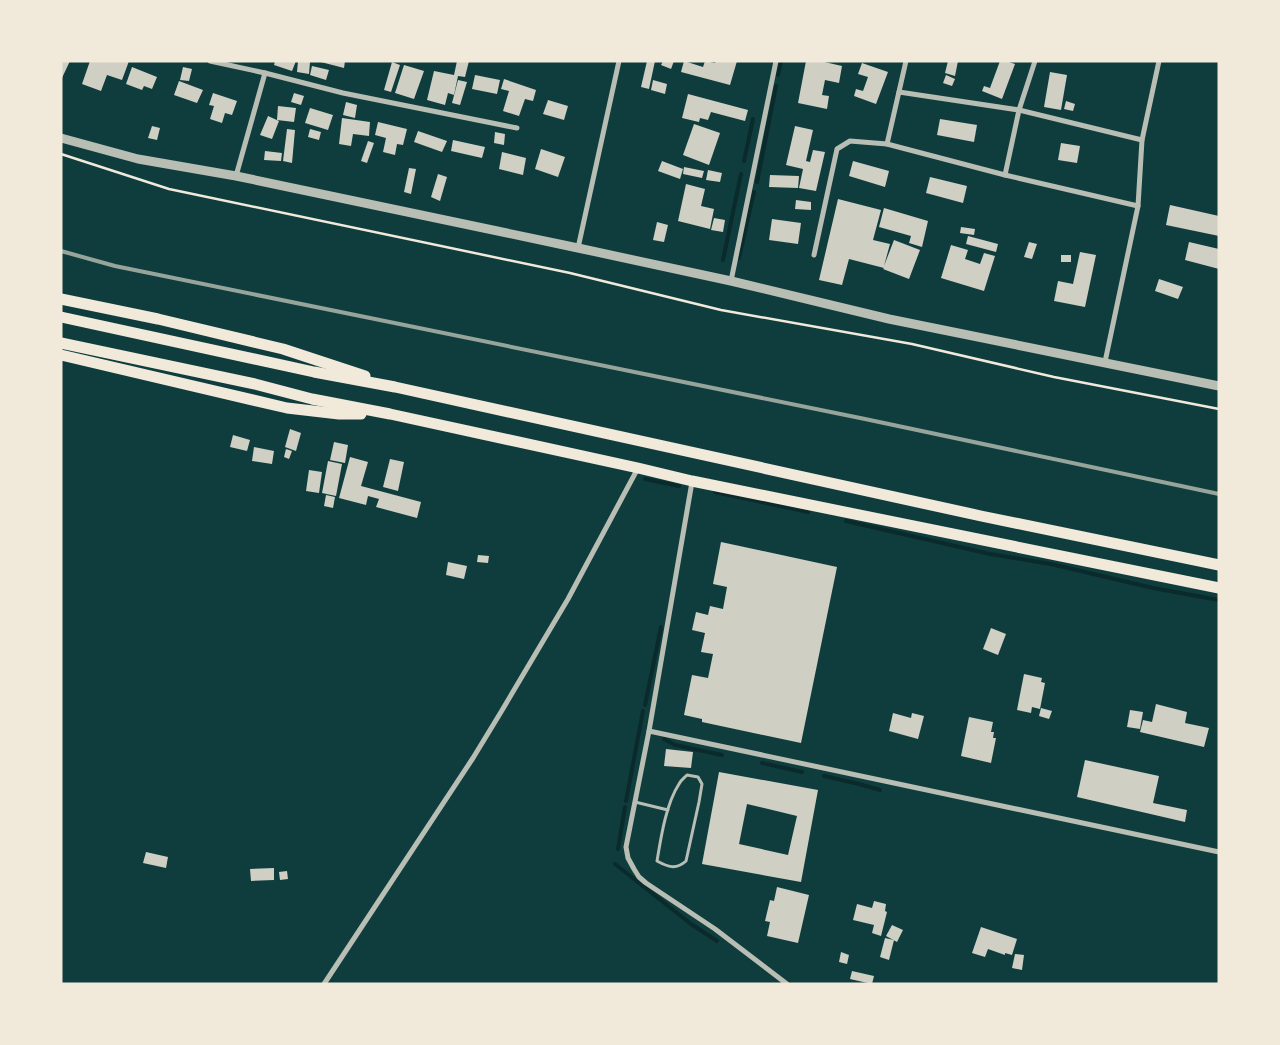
<svg xmlns="http://www.w3.org/2000/svg" width="1280" height="1045" font-family="'Noto Serif',serif">
<rect width="100%" height="100%" fill="#0f3d3e"/>
<g fill="none" stroke-linecap="round" stroke-linejoin="round">
<g stroke="#0a2a2b" stroke-width="4">
<polyline points="778,75 781,61"/>
<polyline points="744,161 753,119"/>
<polyline points="757,182 776,86"/>
<polyline points="739,258 754,192"/>
<polyline points="723,260 741,174"/>
<polyline points="645,479 679,486"/>
<polyline points="715,492 808,512"/>
<polyline points="846,521 990,554 1051,564 1153,588 1219,600"/>
<polyline points="645,705 661,627"/>
<polyline points="664,739 675,745 722,755"/>
<polyline points="762,763 802,772"/>
<polyline points="824,776 855,783 880,790"/>
<polyline points="626,801 643,711"/>
<polyline points="618,849 625,807"/>
<polyline points="615,864 691,924 717,941"/>
</g>
</g>
<g fill="#cfcfc3" fill-rule="evenodd">
<polygon points="61,61 70,61 61,80"/>
<polygon points="90,61 129,61 122,80 107,75 101,91 82,84"/>
<polygon points="275,61 296,61 292,71 274,65"/>
<polygon points="298,61 310,62 309,74 297,72"/>
<polygon points="317,61 345,61 344,68"/>
<polygon points="457,61 469,61 465,77 458,76 454,95 448,93 445,105 427,100 434,71 454,75"/>
<polygon points="647,61 655,61 649,89 641,87"/>
<polygon points="663,61 674,61 671,69 661,65"/>
<polygon points="684,61 703,67 705,61 715,63 716,61 737,61 730,85 681,72"/>
<polygon points="806,61 820,61 842,66 839,83 825,80 822,95 829,96 827,109 798,103"/>
<polygon points="948,61 958,61 955,76 945,73"/>
<polygon points="1000,61 1006,61 1015,64 1002,99 982,91 984,86 990,88"/>
<polygon points="392,62 400,65 391,92 384,90"/>
<polygon points="862,63 888,72 876,104 854,96 856,89 863,91 868,77 858,74"/>
<polygon points="404,65 424,71 414,99 395,93"/>
<polygon points="312,66 329,70 326,80 310,75"/>
<polygon points="132,67 157,77 152,89 144,86 142,90 126,84"/>
<polygon points="183,67 192,69 189,81 180,80"/>
<polygon points="1050,72 1067,75 1061,110 1044,107"/>
<polygon points="475,75 500,80 497,94 472,89"/>
<polygon points="946,75 955,79 952,86 943,83"/>
<polygon points="504,79 536,90 533,101 525,99 519,116 503,111 509,91 501,89"/>
<polygon points="458,80 467,82 460,105 452,103"/>
<polygon points="653,80 667,84 665,94 651,90"/>
<polygon points="179,81 203,90 197,103 174,95"/>
<polygon points="213,93 237,101 232,115 225,113 222,123 210,119 214,106 209,105"/>
<polygon points="294,93 304,96 301,105 291,102"/>
<polygon points="688,94 748,110 745,121 711,112 708,120 700,118 699,122 682,118"/>
<polygon points="548,100 568,106 564,120 543,114"/>
<polygon points="1066,101 1075,104 1073,111 1064,109"/>
<polygon points="346,102 357,105 355,118 343,115"/>
<polygon points="278,106 296,108 294,122 277,120"/>
<polygon points="310,108 333,115 328,130 305,123"/>
<polygon points="268,116 279,121 272,139 260,135"/>
<polygon points="342,118 370,122 369,136 353,134 351,146 339,144"/>
<polygon points="940,119 977,125 974,142 937,135"/>
<polygon points="378,122 407,129 403,145 397,144 395,155 383,152 386,138 375,135"/>
<polygon points="694,124 720,133 709,165 683,155"/>
<polygon points="152,126 160,128 157,140 148,138"/>
<polygon points="795,126 813,130 806,161 810,162 813,150 825,152 816,191 799,188 803,169 786,165"/>
<polygon points="287,129 295,130 292,163 283,161"/>
<polygon points="310,129 321,132 319,140 308,137"/>
<polygon points="418,131 447,141 442,152 414,142"/>
<polygon points="495,132 505,134 504,145 494,143"/>
<polygon points="453,140 485,147 482,158 451,151"/>
<polygon points="368,141 374,143 367,163 361,161"/>
<polygon points="1061,143 1080,146 1077,163 1058,160"/>
<polygon points="541,149 565,157 558,177 535,169"/>
<polygon points="265,151 282,153 281,161 264,160"/>
<polygon points="502,152 526,158 523,175 499,169"/>
<polygon points="662,161 683,169 680,179 658,171"/>
<polygon points="853,161 889,171 885,187 849,176"/>
<polygon points="684,167 704,171 702,178 683,174"/>
<polygon points="409,168 416,169 411,194 404,192"/>
<polygon points="708,170 722,173 720,182 706,180"/>
<polygon points="438,174 447,177 440,201 431,197"/>
<polygon points="770,175 799,176 798,188 769,187"/>
<polygon points="930,177 967,186 963,203 926,193"/>
<polygon points="686,184 705,189 701,206 714,209 710,229 678,221"/>
<polygon points="838,199 881,210 873,240 890,244 884,266 894,240 920,250 909,279 883,269 884,268 849,259 842,285 819,280"/>
<polygon points="796,200 811,202 811,210 795,209"/>
<polygon points="1170,205 1219,216 1219,236 1166,225"/>
<polygon points="884,208 928,221 922,247 909,243 911,236 879,227"/>
<polygon points="714,218 725,220 723,232 711,230"/>
<polygon points="772,219 801,223 798,244 769,240"/>
<polygon points="657,222 668,225 664,242 653,240"/>
<polygon points="961,227 975,229 974,235 960,233"/>
<polygon points="968,236 998,244 996,252 966,244"/>
<polygon points="1029,242 1037,244 1032,259 1024,257"/>
<polygon points="1189,242 1219,249 1219,269 1185,260"/>
<polygon points="951,245 968,250 965,259 980,264 984,253 995,256 984,291 941,278"/>
<polygon points="1080,252 1096,255 1085,307 1054,301 1058,281 1073,284"/>
<rect x="1061" y="255" width="10" height="7"/>
<polygon points="1159,279 1183,287 1178,299 1155,291"/>
<polygon points="290,429 301,433 296,451 285,447"/>
<polygon points="233,435 250,440 247,451 230,447"/>
<polygon points="334,442 348,445 345,463 330,460"/>
<polygon points="254,447 274,451 272,464 252,461"/>
<polygon points="286,449 292,451 289,459 284,457"/>
<polygon points="350,457 368,462 361,486 421,502 417,518 376,507 379,499 368,496 366,505 339,498"/>
<polygon points="390,459 404,462 398,491 383,487"/>
<polygon points="328,461 342,464 336,496 322,493"/>
<polygon points="309,470 322,472 319,493 306,491"/>
<polygon points="326,495 335,497 333,508 324,506"/>
<polygon points="721,542 837,567 801,743 702,722 702,719 684,715 692,675 708,678 713,654 701,652 705,633 692,630 696,612 708,615 710,606 723,609 727,587 713,584"/>
<polygon points="478,555 489,556 488,563 477,562"/>
<polygon points="448,562 467,566 464,579 446,575"/>
<polygon points="991,628 1006,634 998,655 983,649"/>
<polygon points="1024,674 1042,678 1041,682 1045,683 1040,709 1032,707 1031,713 1017,710"/>
<polygon points="1156,704 1187,712 1185,723 1209,728 1204,747 1140,732 1143,720 1152,722"/>
<polygon points="1041,708 1052,711 1049,719 1039,716"/>
<polygon points="1130,710 1143,712 1140,729 1127,727"/>
<polygon points="893,713 911,718 912,713 924,716 918,739 889,731"/>
<polygon points="969,717 993,722 991,732 994,732 993,738 996,738 991,763 961,756"/>
<polygon points="666,749 693,752 691,768 664,766"/>
<polygon points="1085,760 1159,776 1153,803 1187,810 1185,822 1077,797"/>
<path d="M719 772 818 790 801 882 702 864ZM747 804 797 816 788 855 739 844Z"/>
<polygon points="146,852 168,857 166,868 143,863"/>
<polygon points="274,868 274,880 251,881 250,869"/>
<polygon points="287,871 288,879 280,880 279,872"/>
<polygon points="777,887 809,895 798,943 767,936 770,922 765,921 770,900 774,901"/>
<polygon points="874,901 886,904 885,911 887,912 881,936 872,933 874,925 853,920 857,904 872,908"/>
<polygon points="892,925 903,930 897,942 886,936"/>
<polygon points="981,927 1017,939 1012,955 1005,953 1005,955 988,949 985,957 972,953"/>
<polygon points="885,938 894,940 889,960 880,957"/>
<polygon points="841,952 849,955 847,964 839,962"/>
<polygon points="1015,954 1024,955 1022,970 1012,968"/>
<polygon points="852,971 874,976 872,984 850,979"/>
</g>
<g fill="none" stroke-linecap="round" stroke-linejoin="round">
<polyline stroke="#f1e9da" stroke-width="2.5" points="61,154 169,189 570,273 721,310 912,344 1054,377 1219,409"/>
<g stroke="#b8beb3" stroke-width="3">
<path d="M687 775 698 777 702 784 699 802 686 861C676 870 668 867 657 861 661 837 666 804 679 784 681 780 684 778 687 775Z"/>
<polyline points="635,802 668,810"/>
</g>
<g stroke="#b8beb3" stroke-width="5">
<polyline points="210,61 265,73 343,93 517,128"/>
<polyline points="899,92 1019,110 1142,140"/>
<polyline points="887,144 906,61"/>
<polyline points="1005,175 1019,110 1035,61"/>
<polyline points="236,176 265,73"/>
<polyline points="578,248 619,61"/>
<polyline points="814,255 837,149 850,141 887,144 1005,175 1138,206"/>
<polyline points="731,281 776,61"/>
<polyline points="1105,362 1138,206 1142,140 1159,61"/>
<polyline points="692,482 649,731 626,847 628,858 634,869 639,877 646,883 715,929 787,984"/>
<polyline points="649,731 1219,852"/>
<polyline points="324,984 473,758 501,712 568,599 638,468"/>
</g>
<polyline stroke="#b8beb3" stroke-width="9" points="61,138 138,159 236,176 578,248 731,281 889,319 1219,386"/>
<g stroke="#f1e9da" stroke-width="11">
<polyline points="61,299 158,319 283,349 365,376"/>
<polyline points="61,317 314,372 395,387 981,516 1219,565"/>
<polyline points="61,343 255,384 312,399 390,414 638,468 692,481 1219,588"/>
<polyline points="61,355 287,408 339,414 361,414"/>
</g>
<polyline stroke="#97a49c" stroke-width="4" points="61,251 115,266 865,419 1219,494"/>
</g>
<rect width="1280" height="1045" fill="none" stroke="#f1e9da" stroke-width="125"/>
</svg>
